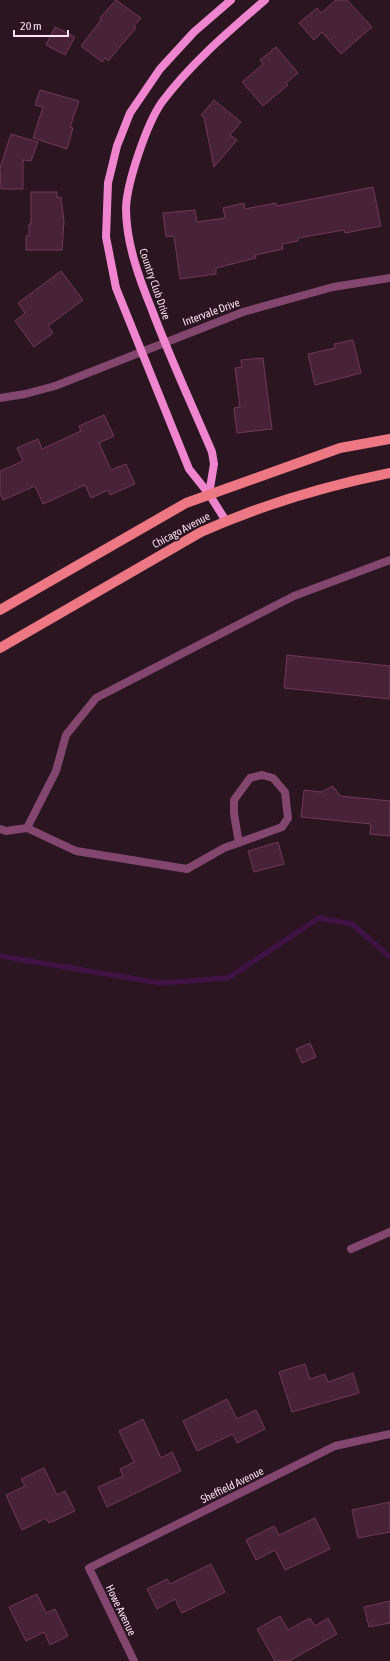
<svg xmlns="http://www.w3.org/2000/svg" width="390" height="1661" font-family="'Asap Condensed',sans-serif">
<rect width="100%" height="100%" fill="#2a1520"/>
<g fill="none" stroke-linecap="round" stroke-linejoin="round">
<polyline stroke="#401345" stroke-width="5.5" points="0,956 160,983 228,978 319,918 352,924 390,957"/>
</g>
<g fill="#482337" stroke="#713956">
<polygon points="116,0 141,18 134,26 136,28 108,61 105,58 102,62 81,46 101,20 100,18"/>
<polygon points="336,0 347,0 372,27 341,54 322,32 314,40 299,23 317,8 321,13"/>
<polygon points="55,27 75,37 65,55 46,45"/>
<polygon points="276,47 298,73 286,83 288,85 263,106 242,82 263,64 260,60"/>
<polygon points="40,90 79,101 70,127 73,128 67,149 33,138 43,107 35,105"/>
<polygon points="214,100 241,122 230,135 237,140 214,167 204,118 201,115"/>
<polygon points="11,134 38,142 31,161 23,160 23,189 1,189 0,168"/>
<polygon points="373,187 381,226 345,233 344,230 298,238 298,241 282,244 283,249 255,255 256,258 216,268 216,274 180,279 174,236 166,237 163,213 195,210 197,222 225,218 223,208 244,203 245,209 276,203 277,206"/>
<polygon points="31,192 57,192 57,198 61,197 64,221 62,250 26,250 26,236 29,236 29,224 31,224"/>
<polygon points="61,271 83,300 48,326 53,333 34,347 15,321 25,313 18,303"/>
<polygon points="353,340 361,373 315,385 308,354 335,348 334,344"/>
<polygon points="263,358 272,429 237,433 234,408 240,407 235,368 242,367 241,360"/>
<polygon points="104,415 114,436 99,443 111,470 126,464 135,484 110,495 108,490 91,498 85,485 43,504 35,486 3,500 0,493 0,471 23,461 17,448 38,439 42,449 81,431 79,426"/>
<polygon points="287,655 390,666 390,699 284,688"/>
<polygon points="333,786 340,796 390,801 390,836 370,834 371,824 301,817 304,790 321,792"/>
<polygon points="278,842 284,864 254,872 248,851"/>
<polygon points="310,1043 316,1057 302,1063 296,1049"/>
<polygon points="305,1364 310,1379 325,1374 328,1382 353,1373 359,1393 292,1412 279,1372"/>
<polygon points="227,1399 237,1419 256,1410 265,1429 237,1443 233,1434 197,1451 183,1421"/>
<polygon points="143,1419 161,1458 172,1452 181,1471 107,1507 98,1487 123,1476 120,1469 134,1462 119,1431"/>
<polygon points="44,1468 57,1495 65,1491 75,1511 49,1523 46,1518 22,1530 6,1495 25,1486 21,1479"/>
<polygon points="390,1502 390,1532 358,1538 352,1510"/>
<polygon points="315,1518 330,1549 285,1570 275,1550 256,1560 246,1540 274,1526 279,1535"/>
<polygon points="211,1564 225,1592 182,1613 175,1599 157,1609 147,1589 167,1579 170,1584"/>
<polygon points="37,1594 46,1613 55,1609 68,1636 50,1645 44,1632 26,1641 9,1607"/>
<polygon points="390,1601 390,1623 369,1627 364,1607"/>
<polygon points="280,1616 288,1630 310,1618 315,1626 328,1618 337,1634 289,1661 275,1661 257,1629"/>
</g>
<g fill="none" stroke-linecap="round" stroke-linejoin="round">
<g stroke="#82466f" stroke-width="8">
<polyline points="27,828 76,851 187,869 224,848 282,827 288,818 285,792 273,778 262,775 250,778 234,800 234,814 239,843"/>
<polyline points="0,829 6,831 27,828 56,771 66,735 96,698 294,596 390,560"/>
<polyline points="351,1249 390,1232"/>
</g>
<g stroke="#82466f" stroke-width="8">
<polyline points="0,398 25,394 55,386 243,312 333,287 390,278"/>
<polyline points="134,1661 89,1568 335,1446 390,1434"/>
</g>
<g stroke="#ef85cf" stroke-width="8">
<path d="M209 494 214 464 212 452C192 405 170 358 152 310 139 278 126 243 126 208 127 182 147 123 162 102 191 63 228 32 265 0"/>
<polyline points="226,521 209,494 189,469 116,288 106,237 108,183 117,146 130,113 160,69 194,32 231,0"/>
</g>
<g stroke="#ed7782" stroke-width="10">
<polyline points="0,610 186,503 340,448 390,439"/>
<path d="M0 648 201 532C261 505 326 486 390 473"/>
</g>
</g>
<g text-anchor="middle" stroke-width="3.5" stroke-linejoin="round" paint-order="stroke">
<g font-size="11" fill="#fbe2f1" stroke="#2a1520">
<text transform="translate(155 284) rotate(71)" y="4">Country Club Drive</text>
<text transform="translate(211 312) rotate(-20)" y="4">Intervale Drive</text>
<text transform="translate(181 530) rotate(-28)" y="4">Chicago Avenue</text>
<text transform="translate(232 1485) rotate(-26)" y="4">Sheffield Avenue</text>
<text transform="translate(121 1610) rotate(64)" y="4">Howe Avenue</text>
</g>
</g>
<path d="M14 30v6h54v-6" fill="none" stroke="#fbe2f1" stroke-width="2"/>
<text x="20" y="30" font-size="12" fill="#fbe2f1" stroke="#2a1520" stroke-width="3" paint-order="stroke">20 m</text>
</svg>
